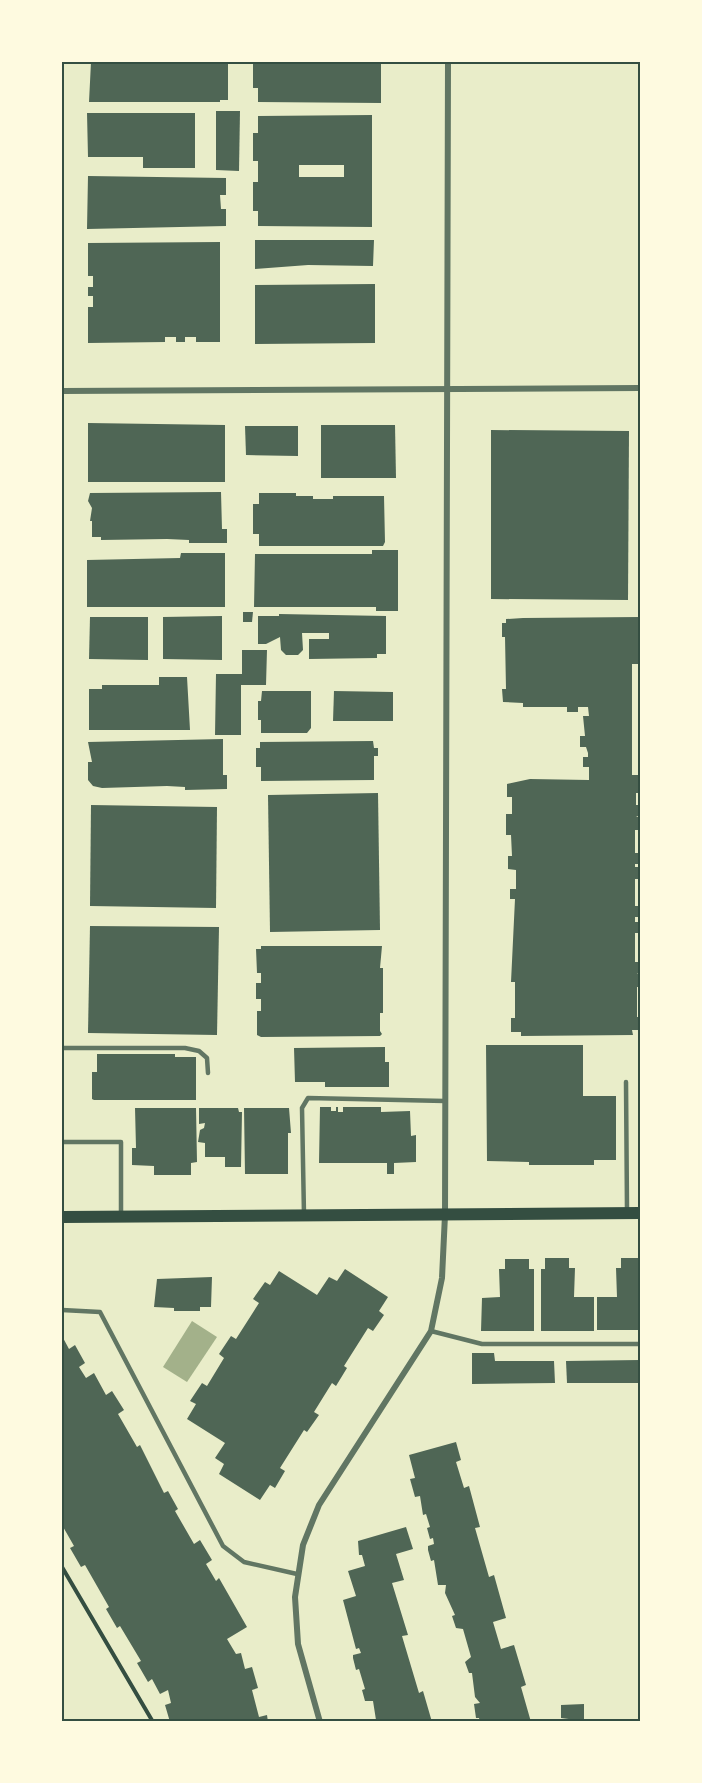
<svg xmlns="http://www.w3.org/2000/svg" width="702" height="1783" font-family="Karla,sans-serif">
<rect width="100%" height="100%" fill="#e9edc9"/>
<polygon fill="#a3b18a" points="192,1321 217,1337 187,1382 163,1367"/>
<g fill="#4f6655" fill-rule="evenodd">
<polygon points="91,62 228,62 228,100 220,100 220,102 89,102"/>
<polygon points="253,62 381,62 381,103 258,102 258,88 253,88"/>
<polygon points="216,111 240,111 239,171 216,170"/>
<polygon points="87,113 195,113 195,168 143,168 143,157 88,157"/>
<path d="M372 115V227L258 226V211H253V182H258V161H253V133H258V116ZM299 165H344V177H299Z"/>
<polygon points="88,176 226,178 226,195 220,195 221,209 226,209 226,226 87,229"/>
<polygon points="255,240 374,240 373,266 308,265 255,269"/>
<polygon points="220,242 220,342 196,342 196,337 185,337 185,342 176,342 176,337 165,337 165,342 88,343 88,307 93,307 93,296 88,296 88,287 93,287 93,276 88,276 88,243"/>
<polygon points="375,284 375,343 255,344 255,285"/>
<polygon points="88,423 225,425 225,482 88,482"/>
<polygon points="321,425 395,425 396,478 321,478"/>
<polygon points="245,426 298,426 298,456 246,455"/>
<polygon points="491,430 629,431 628,600 491,599"/>
<polygon points="221,492 222,529 227,529 227,543 189,543 189,540 167,539 101,540 101,537 92,537 92,521 90,521 92,508 88,501 90,493"/>
<polygon points="259,493 296,493 296,496 313,496 313,499 333,499 333,496 384,496 385,542 383,546 259,546 259,534 253,534 253,504 259,504"/>
<polygon points="372,550 398,550 398,611 376,611 376,607 254,607 255,554 372,554"/>
<polygon points="181,553 225,553 225,607 87,607 87,560 180,558"/>
<polygon points="243,612 253,612 252,622 243,622"/>
<polygon points="279,614 386,616 386,654 377,654 377,658 309,659 309,639 329,639 329,633 302,633 303,650 298,655 286,655 281,650 280,637 266,644 258,644 258,616 279,616"/>
<polygon points="222,616 222,660 163,659 163,617"/>
<polygon points="90,617 148,617 148,660 89,659"/>
<polygon points="640,617 640,664 632,664 632,775 640,775 640,793 636,793 636,805 640,805 640,816 636,816 640,818 640,830 635,830 635,853 640,853 640,864 635,864 635,867 640,867 640,879 635,879 635,906 640,906 640,917 635,917 635,922 640,922 640,933 635,933 635,962 640,962 640,973 637,973 640,975 640,987 637,987 637,1017 640,1017 640,1030 632,1030 633,1035 521,1036 521,1032 511,1032 511,1018 515,1018 515,982 511,982 515,899 510,899 510,889 516,889 516,870 508,869 508,856 512,856 511,835 506,835 506,814 512,814 512,797 507,797 507,784 530,779 589,780 589,767 583,767 583,757 588,757 588,753 586,747 580,747 580,736 585,736 583,716 589,716 588,707 578,707 578,712 567,712 567,707 523,707 523,703 503,702 502,689 506,689 505,637 502,637 502,623 506,623 506,619 523,618"/>
<polygon points="242,650 267,650 266,685 241,685 241,735 215,735 216,674 242,674"/>
<polygon points="159,677 187,677 190,730 89,730 89,689 102,689 102,685 159,685"/>
<polygon points="262,691 311,691 311,728 307,733 261,733 261,720 258,720 258,701 261,701"/>
<polygon points="334,691 393,692 393,721 333,721"/>
<polygon points="223,739 223,775 227,775 227,789 185,790 185,787 167,786 102,788 93,786 88,780 88,762 92,762 88,742"/>
<polygon points="373,741 374,748 378,748 378,756 374,756 374,780 261,781 261,767 256,767 256,748 260,748 260,742"/>
<polygon points="378,793 380,930 270,932 268,795"/>
<polygon points="91,805 217,807 216,908 90,906"/>
<polygon points="90,926 219,927 217,1035 88,1033"/>
<polygon points="261,946 382,946 380,968 383,968 383,1013 380,1013 380,1031 382,1034 380,1036 261,1037 257,1035 257,1011 261,1011 261,999 256,999 256,983 261,983 261,973 257,973 256,949 261,949"/>
<polygon points="486,1045 583,1045 583,1096 616,1096 616,1160 594,1160 594,1165 529,1165 529,1162 487,1161"/>
<polygon points="385,1047 385,1062 389,1062 389,1087 325,1087 325,1082 295,1082 294,1048"/>
<polygon points="97,1054 175,1054 175,1057 196,1057 196,1100 94,1100 92,1099 92,1072 97,1072"/>
<polygon points="320,1107 331,1107 331,1111 336,1111 336,1107 338,1107 338,1112 343,1112 343,1107 381,1107 381,1112 410,1111 411,1136 416,1135 416,1162 394,1163 394,1174 387,1174 387,1163 319,1163"/>
<polygon points="135,1108 196,1108 197,1162 191,1163 191,1175 154,1175 154,1166 132,1165 132,1148 136,1148"/>
<polygon points="199,1108 238,1108 239,1112 242,1112 241,1167 225,1167 225,1157 205,1157 205,1143 198,1142 200,1130 204,1128 205,1123 199,1124"/>
<polygon points="244,1108 289,1108 291,1133 288,1133 288,1174 245,1174"/>
<polygon points="545,1258 569,1258 569,1268 575,1268 574,1297 594,1297 594,1331 541,1331 541,1269 545,1269"/>
<polygon points="621,1258 640,1258 640,1330 597,1330 597,1297 617,1297 616,1268 621,1268"/>
<polygon points="505,1259 529,1259 529,1269 534,1269 534,1331 481,1331 482,1298 500,1297 499,1269 505,1269"/>
<polygon points="345,1269 388,1297 379,1311 384,1315 373,1331 368,1328 344,1366 347,1368 336,1386 332,1383 314,1412 319,1415 307,1432 304,1430 280,1468 285,1471 275,1488 270,1485 260,1500 219,1474 224,1464 215,1458 225,1443 187,1419 196,1404 190,1401 202,1383 207,1386 224,1358 219,1354 231,1336 236,1339 259,1303 253,1299 265,1282 270,1285 279,1271 317,1295 329,1277 337,1281"/>
<polygon points="212,1277 211,1307 200,1307 200,1311 174,1311 174,1308 154,1307 157,1279"/>
<polygon points="62,1336 69,1349 75,1345 85,1363 79,1367 86,1378 94,1373 106,1395 112,1391 124,1410 118,1414 137,1447 140,1445 164,1493 168,1491 178,1509 175,1511 194,1544 200,1540 212,1560 206,1564 216,1581 219,1578 247,1627 227,1639 236,1654 241,1653 245,1669 252,1667 258,1688 252,1690 259,1717 267,1715 268,1722 170,1722 165,1705 171,1703 168,1690 160,1694 152,1679 148,1682 137,1663 141,1661 120,1626 117,1628 106,1609 109,1607 85,1565 81,1567 70,1548 74,1546 62,1525"/>
<polygon points="472,1353 494,1353 495,1361 554,1361 555,1383 472,1384"/>
<polygon points="640,1360 640,1383 567,1383 566,1361"/>
<polygon points="456,1442 461,1460 456,1462 464,1488 469,1486 480,1527 475,1528 489,1577 494,1575 506,1618 493,1622 501,1649 514,1645 526,1685 521,1687 531,1722 480,1722 479,1718 476,1718 474,1704 480,1703 475,1697 472,1673 469,1673 465,1662 471,1657 463,1629 456,1628 452,1616 455,1615 445,1593 446,1585 438,1585 434,1560 431,1561 428,1550 428,1546 434,1544 433,1538 430,1539 427,1528 430,1527 426,1514 423,1515 420,1496 415,1497 410,1479 415,1478 409,1455"/>
<polygon points="406,1527 413,1549 396,1554 404,1580 392,1583 408,1635 402,1636 419,1693 423,1691 432,1722 380,1722 376,1720 373,1701 365,1701 362,1690 365,1689 359,1669 356,1670 353,1658 353,1655 361,1653 359,1648 356,1649 343,1600 356,1596 348,1571 365,1566 362,1555 359,1555 358,1541"/>
<polygon points="584,1704 584,1721 561,1718 561,1705"/>
</g>
<g fill="none" stroke-linecap="round" stroke-linejoin="round">
<polyline stroke="#344e41" stroke-width="4" points="62,1567 153,1722"/>
<g stroke="#617663" stroke-width="4.5">
<polyline points="62,1048 185,1048 199,1051 207,1058 208,1073"/>
<polyline points="626,1082 627,1211"/>
<polyline points="62,1142 121,1142 121,1214"/>
<polyline points="304,1215 302,1108 308,1098 445,1101"/>
<polyline points="62,1310 100,1312 223,1546 244,1562 297,1574"/>
<polyline points="431,1331 482,1344 640,1344"/>
</g>
<g stroke="#617663" stroke-width="6">
<polyline points="62,391 640,388"/>
<polyline points="320,1722 298,1644 295,1597 303,1545 319,1505 431,1331 442,1278 445,1215 448,62"/>
</g>
<polyline stroke="#344e41" stroke-width="12" points="62,1217 640,1213"/>
</g>
<rect width="702" height="1783" fill="none" stroke="#fefae0" stroke-width="126"/>
<rect x="63" y="63" width="576" height="1657" fill="none" stroke="#344e41" stroke-width="2"/>
</svg>
